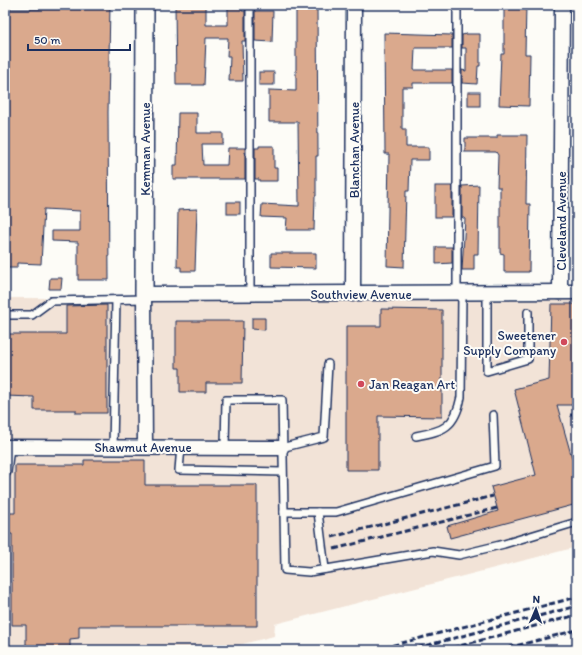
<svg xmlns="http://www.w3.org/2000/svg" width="582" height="655" font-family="Itim,sans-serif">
<rect width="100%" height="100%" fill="#fdfcf7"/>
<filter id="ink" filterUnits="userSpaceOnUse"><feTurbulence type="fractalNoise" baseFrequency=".025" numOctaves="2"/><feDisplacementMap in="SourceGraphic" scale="8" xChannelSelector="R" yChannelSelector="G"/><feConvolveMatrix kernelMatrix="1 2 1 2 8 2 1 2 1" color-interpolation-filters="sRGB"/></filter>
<g filter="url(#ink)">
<polygon fill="#f2e3d7" points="5,298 577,299 577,547 275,624 274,636 220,650 5,650"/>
<g fill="#daa98d" stroke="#1b2f5e">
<polygon points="81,5 110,5 108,112 109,280 78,280 78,242 52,241 52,231 80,231 80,211 44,209 41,264 17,263 17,268 5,268 5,9 81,9"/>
<polygon points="175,5 206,5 206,25 228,25 228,5 242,5 242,11 245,11 245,41 242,41 243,81 229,81 230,56 227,56 228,38 206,38 204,85 176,85"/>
<polygon points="504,5 526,5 525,54 530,54 529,106 499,105 501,54 504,54"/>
<polygon points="296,6 317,6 318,156 316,156 316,196 315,196 314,230 286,230 287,218 261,217 262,204 299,206 298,122 269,122 269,90 296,91"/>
<polygon points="255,11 273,11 272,42 255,41"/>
<polygon points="384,33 452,35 452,48 415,48 414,70 452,70 452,83 413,83 413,87 402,87 402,129 406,129 406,147 429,147 429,160 410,160 409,191 406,191 404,267 387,266 389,154 385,154"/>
<polygon points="466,34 480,34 480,66 478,66 477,84 462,83 462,70 466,71 466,48 462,48 462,35"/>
<rect x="259" y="72" width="15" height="13"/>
<rect x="468" y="92" width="12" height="14"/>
<polygon points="178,113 197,113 197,133 223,133 223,144 202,144 203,165 227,165 228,148 245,148 245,179 173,179 173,165 177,165"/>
<polygon points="497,135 527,135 526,204 530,204 529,272 504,272 504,254 500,253 500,187 497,187 498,155 496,152 465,152 465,138 497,138"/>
<polygon points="259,146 274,146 274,168 277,168 277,181 259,181 259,179 255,179 255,148 259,148"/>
<polygon points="479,185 478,254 474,254 474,270 462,270 465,219 462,217 462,186"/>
<rect x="435" y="186" width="17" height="31"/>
<rect x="227" y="202" width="13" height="12"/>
<polygon points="197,209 195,271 181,271 181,267 177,267 178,210"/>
<polygon points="436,247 452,247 452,263 436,264"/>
<polygon points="271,253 316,253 316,268 271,267"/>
<polygon points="50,278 62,278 61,289 49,289"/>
<polygon points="551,304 577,304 577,405 557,405 574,465 577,464 577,504 450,538 447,526 498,511 491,487 536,475 514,389 549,380"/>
<polygon points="107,305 107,413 76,413 76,410 34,410 34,397 5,396 5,334 66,334 66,306"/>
<polygon points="381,309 442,310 442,417 378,416 378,470 346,470 346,326 381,326"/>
<polygon points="252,318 265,318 265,330 252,329"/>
<polygon points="176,321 243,321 242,383 206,383 206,392 180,392 180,368 176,368"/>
<polygon points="84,460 145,460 145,485 257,485 257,626 79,626 79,638 70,639 70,650 26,650 26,625 12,625 12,534 5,534 5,513 15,513 15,465 84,465"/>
</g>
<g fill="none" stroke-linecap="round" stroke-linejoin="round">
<g stroke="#1b2f5e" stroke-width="10">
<g id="service">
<polyline points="457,293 457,5"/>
<polyline points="487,293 487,371 528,359 528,312"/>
<polyline points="250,294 250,5"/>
<polyline points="5,315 32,315 51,301 144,299"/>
<path d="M416 436C444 431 455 427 461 397L462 293"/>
<polyline points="113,447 116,300"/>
<polyline points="181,447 179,470 282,472"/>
<polyline points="225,447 226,400 282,400 284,512 336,512 495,466 493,415"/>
<polyline points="281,448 324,437 328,364"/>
<polyline points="5,474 7,472 10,447"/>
<polyline points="284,512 285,570 309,572 433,551 459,555 504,544 577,522"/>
<polyline points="318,512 325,569"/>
</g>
</g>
<g stroke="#1b2f5e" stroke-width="17">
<g id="minor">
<polyline points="560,292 562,5"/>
<polyline points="353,294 354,5"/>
<polyline points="5,447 281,448"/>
<polyline points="145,447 144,294 577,292"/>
</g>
</g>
<g stroke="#1b2f5e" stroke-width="20">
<polyline id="tertiary" points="144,294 145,5"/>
</g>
<use href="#service" stroke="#fdfcf7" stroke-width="7"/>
<use href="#minor" stroke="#fdfcf7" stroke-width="14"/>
<use href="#tertiary" stroke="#fdfcf7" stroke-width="17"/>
<g stroke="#1b2f5e" stroke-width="3" stroke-dasharray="6 3" stroke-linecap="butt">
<polyline points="570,415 577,415"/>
<polyline points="332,537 493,496"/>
<polyline points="334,549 497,508"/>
<polyline points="375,650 577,597"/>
<polyline points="409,650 577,606"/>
<polyline points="444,650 577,615"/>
<polyline points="500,650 577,630"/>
</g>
</g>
</g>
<g fill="#d1495b" stroke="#fdfcf7" stroke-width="1.5">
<circle cx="564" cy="342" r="4"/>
<circle cx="361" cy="384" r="4"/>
</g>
<g text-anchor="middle" stroke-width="4" stroke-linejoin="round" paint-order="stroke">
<g font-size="13" fill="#1b2f5e" stroke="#fdfcf7">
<text transform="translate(145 149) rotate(-90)" y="5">Kemman Avenue</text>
<text transform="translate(354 150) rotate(-90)" y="5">Blanchan Avenue</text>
<text transform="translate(561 221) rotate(-90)" y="5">Cleveland Avenue</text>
<text x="361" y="299">Southview Avenue</text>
<text x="143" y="452">Shawmut Avenue</text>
</g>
<g font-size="13" fill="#1b2f5e" stroke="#fdfcf7" text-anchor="end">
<text x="556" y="340">Sweetener<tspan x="556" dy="15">Supply Company</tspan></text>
<text x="369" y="389" text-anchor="start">Jan Reagan Art</text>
</g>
</g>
<rect width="582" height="655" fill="none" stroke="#fdfcf7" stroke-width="20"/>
<rect x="10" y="10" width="562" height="635" fill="none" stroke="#1b2f5e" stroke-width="1.5" filter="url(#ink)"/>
<g transform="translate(536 609) rotate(2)" stroke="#fdfcf7" stroke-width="3" paint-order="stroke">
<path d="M0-3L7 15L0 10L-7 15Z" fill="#1b2f5e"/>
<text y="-6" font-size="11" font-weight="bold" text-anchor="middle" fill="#1b2f5e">N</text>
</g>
<path d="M28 44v6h102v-6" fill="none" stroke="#1b2f5e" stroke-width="2"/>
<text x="34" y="44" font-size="12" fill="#1b2f5e" stroke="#fdfcf7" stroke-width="3" paint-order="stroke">50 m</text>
</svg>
